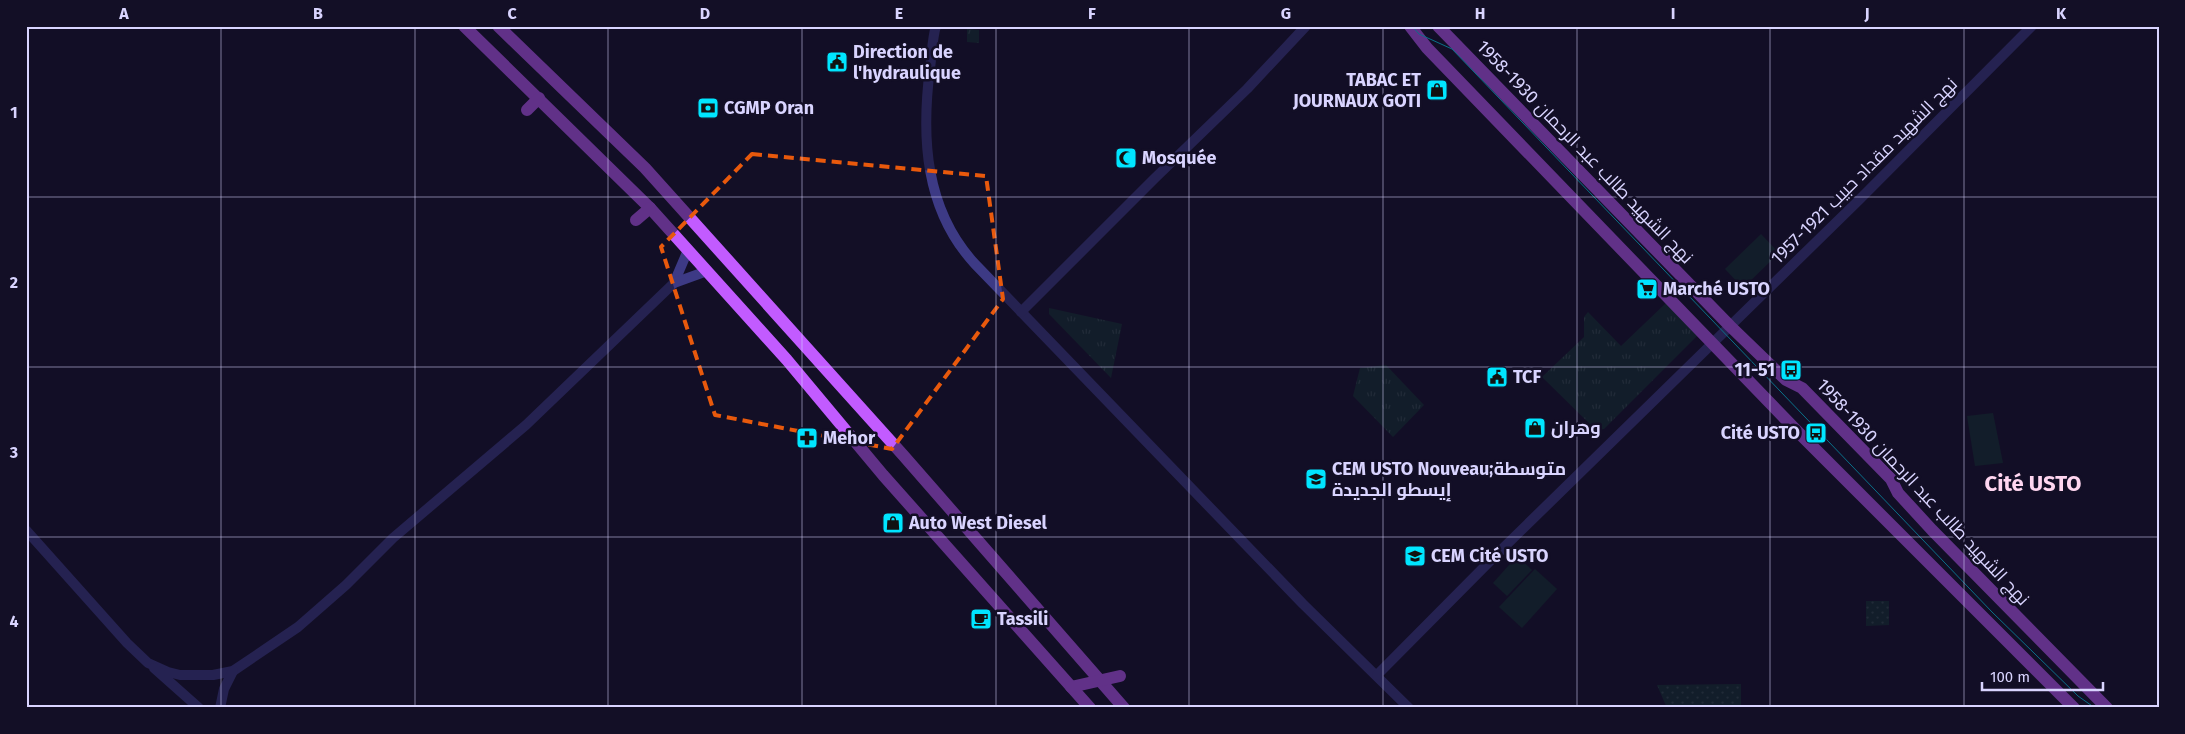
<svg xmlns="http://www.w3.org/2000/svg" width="2185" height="734" font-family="'Fira Sans',Cairo,sans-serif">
<defs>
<pattern id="grass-dots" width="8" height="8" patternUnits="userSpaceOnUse" patternTransform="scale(1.25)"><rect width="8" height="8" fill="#12302f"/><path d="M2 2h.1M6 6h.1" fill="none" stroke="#344d4e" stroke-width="1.8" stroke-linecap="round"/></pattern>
<pattern id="park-tufts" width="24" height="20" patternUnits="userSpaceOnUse" patternTransform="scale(1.25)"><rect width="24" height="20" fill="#12302f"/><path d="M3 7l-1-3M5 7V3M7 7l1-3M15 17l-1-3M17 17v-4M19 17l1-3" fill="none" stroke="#344d4e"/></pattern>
</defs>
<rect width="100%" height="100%" fill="#130f26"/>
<g fill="url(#grass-dots)">
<polygon points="1866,601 1889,601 1889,625 1866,626"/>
<polygon points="1741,684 1741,708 1667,708 1657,685"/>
</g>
<g fill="url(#park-tufts)">
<polygon points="967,29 979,30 979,43 967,42"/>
<polygon points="1666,303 1698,335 1604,429 1596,430 1542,377 1584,337 1584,317 1588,312 1621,346"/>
<polygon points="1049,308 1122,324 1111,378 1049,314"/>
<polygon points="1386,365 1424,405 1393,437 1353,396 1360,368"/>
</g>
<g fill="#12302f">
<polygon points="1761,234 1779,253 1743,288 1725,269"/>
<polygon points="1993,413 2003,463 1975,466 1967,416"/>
<polygon points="1517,556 1532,570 1507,596 1493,583"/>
<polygon points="1535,569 1557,589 1522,628 1499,607"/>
</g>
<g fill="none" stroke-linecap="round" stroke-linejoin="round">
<g stroke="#3d3a85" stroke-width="10">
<path d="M936 26C932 39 932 55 930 68 921 138 925 210 975 264L1303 604 1409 708"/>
<polyline points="674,283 688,250"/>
<polyline points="1021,312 1155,178 1247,89 1306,26"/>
<polyline points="26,530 127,643 148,663 168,672 180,675 213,675 233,671 298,627 346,585 393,538 526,425 674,283 707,271"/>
<polyline points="154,668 199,708"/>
<polyline points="1377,675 1498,553 1859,200 2032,26"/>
<polyline points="220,708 224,689 233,671"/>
</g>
<g stroke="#c25bff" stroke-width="12">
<polyline points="464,26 650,208 787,360 883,475 1090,708"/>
<polyline points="498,26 645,168 903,455 1124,708"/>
<polyline points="1410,26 1427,48 1795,429 2074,708"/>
<polyline points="1438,26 1730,326 1786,380 1802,388 1891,479 1898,493 1932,530 2107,708"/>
<polyline points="527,110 539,98"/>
<polyline points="636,220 650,208"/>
<polyline points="1071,687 1120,676"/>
</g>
<polyline stroke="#00e5ff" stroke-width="1" points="1412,26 1419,34 1452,49 1992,612 2078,696 2095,708"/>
</g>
<path d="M0 0H2185V734H0ZM752 154 986 176 1003 299 892 449 715 415 661 247Z" fill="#130f26" fill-opacity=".55" fill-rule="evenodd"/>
<path fill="none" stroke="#e8590c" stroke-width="4" stroke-dasharray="10 6" stroke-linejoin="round" d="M752 154 986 176 1003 299 892 449 715 415 661 247Z"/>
<path fill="none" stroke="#d9d4ff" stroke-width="1" stroke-opacity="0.55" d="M221 26V708M415 26V708M608 26V708M802 26V708M996 26V708M1189 26V708M1383 26V708M1577 26V708M1770 26V708M1964 26V708M26 197H2159M26 367H2159M26 537H2159"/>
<defs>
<g id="civic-square" transform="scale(1.125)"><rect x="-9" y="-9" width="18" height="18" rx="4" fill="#00e5ff" stroke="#130f26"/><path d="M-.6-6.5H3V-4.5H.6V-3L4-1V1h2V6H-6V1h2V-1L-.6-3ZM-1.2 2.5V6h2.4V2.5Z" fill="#111"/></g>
<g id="shop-square" transform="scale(1.125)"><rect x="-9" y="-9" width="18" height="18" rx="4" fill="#00e5ff" stroke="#130f26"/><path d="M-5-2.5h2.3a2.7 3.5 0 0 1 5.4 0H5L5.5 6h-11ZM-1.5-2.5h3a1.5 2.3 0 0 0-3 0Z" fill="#111"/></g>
<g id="bank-square" transform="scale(1.125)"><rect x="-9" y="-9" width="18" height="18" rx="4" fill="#00e5ff" stroke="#130f26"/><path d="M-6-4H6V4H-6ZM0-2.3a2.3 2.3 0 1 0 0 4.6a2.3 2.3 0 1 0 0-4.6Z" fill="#111"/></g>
<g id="mosque-square" transform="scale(1.125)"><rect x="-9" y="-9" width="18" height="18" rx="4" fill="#00e5ff" stroke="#130f26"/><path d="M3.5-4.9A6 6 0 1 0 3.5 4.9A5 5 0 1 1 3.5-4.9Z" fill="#111"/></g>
<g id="supermarket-square" transform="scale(1.125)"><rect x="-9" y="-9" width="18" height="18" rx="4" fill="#00e5ff" stroke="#130f26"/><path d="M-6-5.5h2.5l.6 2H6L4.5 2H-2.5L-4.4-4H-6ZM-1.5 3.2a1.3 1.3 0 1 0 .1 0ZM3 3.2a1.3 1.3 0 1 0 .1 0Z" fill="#111"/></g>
<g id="bus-square" transform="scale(1.125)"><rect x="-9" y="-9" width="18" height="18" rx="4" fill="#00e5ff" stroke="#130f26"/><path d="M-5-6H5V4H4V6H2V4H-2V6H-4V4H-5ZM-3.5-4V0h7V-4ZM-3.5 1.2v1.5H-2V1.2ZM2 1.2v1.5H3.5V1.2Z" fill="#111"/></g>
<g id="pharmacy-square" transform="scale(1.125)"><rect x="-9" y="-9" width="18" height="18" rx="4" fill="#00e5ff" stroke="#130f26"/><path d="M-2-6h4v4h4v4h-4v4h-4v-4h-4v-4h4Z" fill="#111"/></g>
<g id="school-square" transform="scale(1.125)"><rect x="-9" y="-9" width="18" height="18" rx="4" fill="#00e5ff" stroke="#130f26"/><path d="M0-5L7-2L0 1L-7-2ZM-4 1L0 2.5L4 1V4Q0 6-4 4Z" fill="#111"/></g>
<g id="cafe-square" transform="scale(1.125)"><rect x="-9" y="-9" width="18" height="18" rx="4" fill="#00e5ff" stroke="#130f26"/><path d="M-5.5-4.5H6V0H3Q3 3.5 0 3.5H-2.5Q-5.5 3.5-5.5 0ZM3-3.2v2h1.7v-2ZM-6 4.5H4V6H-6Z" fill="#111"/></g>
</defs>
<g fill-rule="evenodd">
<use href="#civic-square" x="837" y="62"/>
<use href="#shop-square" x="1437" y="90"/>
<use href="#bank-square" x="708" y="108"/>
<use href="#mosque-square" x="1126" y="158"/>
<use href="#supermarket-square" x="1647" y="289"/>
<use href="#bus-square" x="1791" y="370"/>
<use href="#civic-square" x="1497" y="377"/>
<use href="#shop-square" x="1535" y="428"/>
<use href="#bus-square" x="1816" y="433"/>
<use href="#pharmacy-square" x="807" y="438"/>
<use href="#school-square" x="1316" y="479"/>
<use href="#shop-square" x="893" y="523"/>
<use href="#school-square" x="1415" y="556"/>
<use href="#cafe-square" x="981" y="619"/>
</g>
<g text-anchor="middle" stroke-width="5" stroke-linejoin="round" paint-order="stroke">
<g font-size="18" font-weight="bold" fill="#d9d4ff" stroke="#130f26" text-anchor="start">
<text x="853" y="58">Direction de<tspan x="853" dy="21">l'hydraulique</tspan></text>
<text x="1421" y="86" text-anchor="end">TABAC ET<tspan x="1421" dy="21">JOURNAUX GOTI</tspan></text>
<text x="724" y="114">CGMP Oran</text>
<text x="1142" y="164">Mosquée</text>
<text x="1663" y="295">Marché USTO</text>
<text x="1775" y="376" text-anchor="end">11-51</text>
<text x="1513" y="383">TCF</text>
<text x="1551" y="434">وهران</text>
<text x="1800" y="439" text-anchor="end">Cité USTO</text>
<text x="823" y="444">Mehor</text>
<text x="1332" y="475">CEM USTO Nouveau;متوسطة<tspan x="1332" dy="21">إيسطو الجديدة</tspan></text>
<text x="909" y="529">Auto West Diesel</text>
<text x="1431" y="562">CEM Cité USTO</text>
<text x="997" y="625">Tassili</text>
</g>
<g font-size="18" fill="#d9d4ff" stroke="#130f26">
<text transform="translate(1585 152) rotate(46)" y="6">نهج الشهيد طالب عبد الرحمان 1930-1958</text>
<text transform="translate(1864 171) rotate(-45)" y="6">نهج الشهيد مقداد حبيب 1921-1957</text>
<text transform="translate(1923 492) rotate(47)" y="6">نهج الشهيد طالب عبد الرحمان 1930-1958</text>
</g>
<g font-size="22" font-weight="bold" fill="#ffd6f0" stroke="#130f26">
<text x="2033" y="491">Cité USTO</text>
</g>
</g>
<rect width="2185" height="734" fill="none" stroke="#130f26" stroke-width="55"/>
<path d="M1982 682v8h121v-8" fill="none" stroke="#d9d4ff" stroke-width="2.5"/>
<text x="1990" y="682" font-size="15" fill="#d9d4ff" stroke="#130f26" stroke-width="4" paint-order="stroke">100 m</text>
<rect x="28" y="28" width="2130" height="678" fill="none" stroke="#d9d4ff" stroke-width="2"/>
<g font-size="16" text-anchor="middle" font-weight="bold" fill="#d9d4ff">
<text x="124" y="19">A</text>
<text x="318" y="19">B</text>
<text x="512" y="19">C</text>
<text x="705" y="19">D</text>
<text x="899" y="19">E</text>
<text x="1092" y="19">F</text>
<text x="1286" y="19">G</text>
<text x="1480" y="19">H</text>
<text x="1673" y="19">I</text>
<text x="1867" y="19">J</text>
<text x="2061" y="19">K</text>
<text x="14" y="118">1</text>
<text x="14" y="288">2</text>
<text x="14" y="458">3</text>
<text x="14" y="627">4</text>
</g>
</svg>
